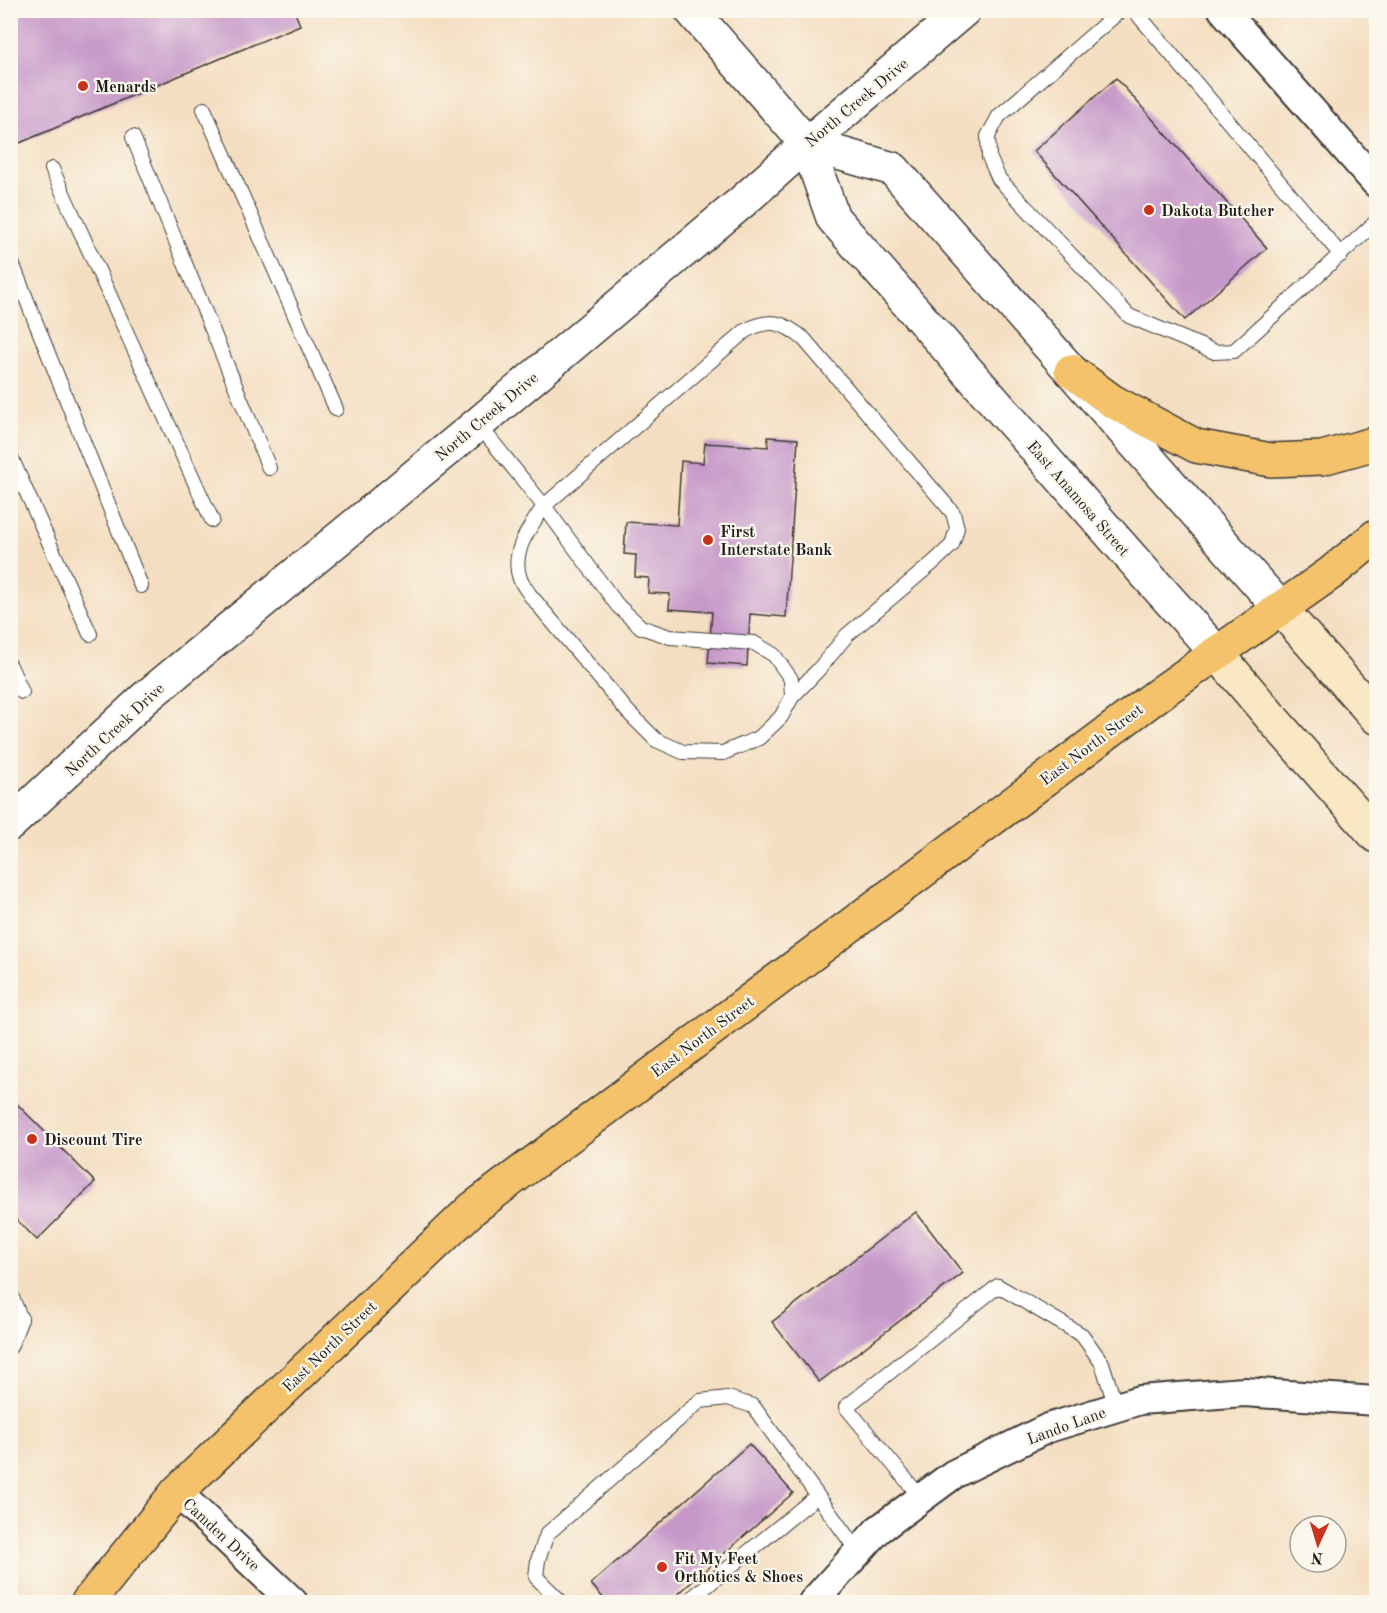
<svg xmlns="http://www.w3.org/2000/svg" width="1387" height="1613" font-family="'Old Standard TT',serif">
<rect width="100%" height="100%" fill="#fbf7ec"/>
<filter id="ink" filterUnits="userSpaceOnUse"><feTurbulence type="fractalNoise" baseFrequency=".0167" numOctaves="2"/><feDisplacementMap in="SourceGraphic" scale="12" xChannelSelector="R" yChannelSelector="G"/><feConvolveMatrix kernelMatrix="1 2 1 2 8 2 1 2 1" color-interpolation-filters="sRGB"/></filter>
<filter id="wash" filterUnits="userSpaceOnUse"><feTurbulence type="fractalNoise" baseFrequency=".008" numOctaves="4" result="noise"/><feDisplacementMap in="SourceGraphic" scale="24" xChannelSelector="R" yChannelSelector="G"/><feGaussianBlur stdDeviation="1.35" result="paint"/><feColorMatrix in="noise" values="0 0 0 0 0 0 0 0 0 0 0 0 0 0 0 0 0 1.4 0 .05"/><feComposite in="paint" operator="in"/></filter>
<g filter="url(#wash)">
<rect width="100%" height="100%" fill="#f4dec1"/>
<g id="blocks">
<g fill="#c698c9">
<polygon points="10,10 294,10 300,25 10,147"/>
<polygon points="1116,78 1267,248 1185,320 1034,151"/>
<polygon points="768,437 798,439 786,617 750,614 747,666 708,663 712,612 669,609 670,594 648,593 649,578 635,577 636,555 624,554 626,522 677,525 681,461 703,463 705,443 768,447"/>
<polygon points="10,1097 95,1182 37,1240 10,1213"/>
<polygon points="916,1212 963,1273 819,1382 772,1322"/>
<polygon points="749,1444 793,1493 669,1602 607,1602 591,1584"/>
</g>
</g>
</g>
<g filter="url(#ink)">
<use href="#blocks" fill-opacity="0" stroke="#3c3935" stroke-width="1.5"/>
<g fill="none" stroke-linecap="round" stroke-linejoin="round">
<g stroke="#3c3935" stroke-width="16">
<g id="service">
<polyline points="1121,10 999,116 988,136 989,157 999,179 1129,316 1215,352 1234,351 1376,222"/>
<polyline points="1134,10 1341,255"/>
<polyline points="204,109 336,409"/>
<polyline points="133,137 269,468"/>
<polyline points="52,169 212,520"/>
<polyline points="10,258 141,586"/>
<path d="M478 424 544 506 745 331C770 318 782 321 804 339L953 513 957 528 952 545 935 561 847 635 819 669 792 697"/>
<polyline points="10,455 90,634"/>
<path d="M544 506 618 606 641 627 670 637 754 643 774 655 791 679 792 697 781 717 759 738 723 753 683 752 656 740 628 712 530 595C527 590 522 584 520 579 510 551 530 528 544 506Z"/>
<polyline points="10,666 22,692"/>
<polyline points="10,1293 21,1319"/>
<polyline points="10,1313 21,1319 10,1347"/>
<polyline points="921,1498 846,1407 998,1286 1082,1335 1102,1363 1116,1407"/>
<polyline points="561,1602 536,1577 538,1560 547,1534 700,1401 728,1398 753,1406 858,1552"/>
<polyline points="687,1602 817,1496"/>
</g>
</g>
<g stroke="#3c3935" stroke-width="32">
<g id="minor">
<polyline points="1223,10 1376,183"/>
<polyline points="177,1492 293,1602"/>
<polyline points="813,1602 878,1530 954,1474 1048,1428 1140,1400 1244,1392 1376,1401"/>
</g>
</g>
<g stroke="#3c3935" stroke-width="36">
<g id="tertiary">
<polyline points="691,10 807,144 833,218 1144,572 1216,652"/>
<polyline points="807,144 893,169 1280,608"/>
<polyline points="10,824 145,698 478,424 743,201 807,144 964,10"/>
</g>
</g>
<g stroke="#3c3935" stroke-width="36">
<g id="secondary">
<polyline points="1280,608 1376,717"/>
<polyline points="1216,652 1277,724 1376,836"/>
</g>
</g>
<g stroke="#3c3935" stroke-width="36">
<g id="primary">
<polyline points="1071,371 1112,401 1196,446 1271,460 1322,458 1376,443"/>
<polyline points="88,1602 177,1492 472,1209 1163,691 1331,573 1376,536"/>
</g>
</g>
<use href="#service" stroke="#fff" stroke-width="14"/>
<use href="#minor" stroke="#fff" stroke-width="28"/>
<use href="#tertiary" stroke="#fff" stroke-width="33"/>
<use href="#secondary" stroke="#fae7c3" stroke-width="33"/>
<use href="#primary" stroke="#f3c26a" stroke-width="33"/>
</g>
</g>
<g fill="#c8321e" stroke="#fbf7ec" stroke-width="2">
<circle cx="83" cy="86" r="6"/>
<circle cx="1149" cy="210" r="6"/>
<circle cx="708" cy="540" r="6"/>
<circle cx="32" cy="1139" r="6"/>
<circle cx="662" cy="1567" r="6"/>
</g>
<g text-anchor="middle" stroke-width="4.5" stroke-linejoin="round" paint-order="stroke">
<g font-size="16" font-weight="bold" fill="#1c1c1c" stroke="#fbf7ec" text-anchor="start">
<text x="95" y="92">Menards</text>
<text x="1161" y="216">Dakota Butcher</text>
<text x="720" y="537">First<tspan x="720" dy="18">Interstate Bank</tspan></text>
<text x="44" y="1145">Discount Tire</text>
<text x="674" y="1564">Fit My Feet<tspan x="674" dy="18">Orthotics &amp; Shoes</tspan></text>
</g>
<g font-size="16" fill="#1c1c1c" stroke="#fbf7ec">
<text transform="translate(856 102) rotate(-40)" y="6">North Creek Drive</text>
<text transform="translate(486 416) rotate(-40)" y="6">North Creek Drive</text>
<text transform="translate(1079 498) rotate(49)" y="6">East Anamosa Street</text>
<text transform="translate(114 729) rotate(-43)" y="6">North Creek Drive</text>
<text transform="translate(1091 744) rotate(-37)" y="6">East North Street</text>
<text transform="translate(702 1036) rotate(-37)" y="6">East North Street</text>
<text transform="translate(329 1346) rotate(-44)" y="6">East North Street</text>
<text transform="translate(1066 1425) rotate(-20)" y="6">Lando Lane</text>
<text transform="translate(222 1534) rotate(43)" y="6">Camden Drive</text>
</g>
</g>
<rect width="1387" height="1613" fill="none" stroke="#fbf7ec" stroke-width="36"/>
<g transform="translate(1318 1544) rotate(184)"><circle r="28" fill="#fbf7ec" stroke="#a29f99" stroke-width="1.5"/>
<path d="M0-4.5L10 22L0 15L-10 22Z" fill="#c8321e"/>
<text y="-9" font-size="16" font-weight="bold" text-anchor="middle" fill="#1c1c1c">N</text>
</g>
</svg>
